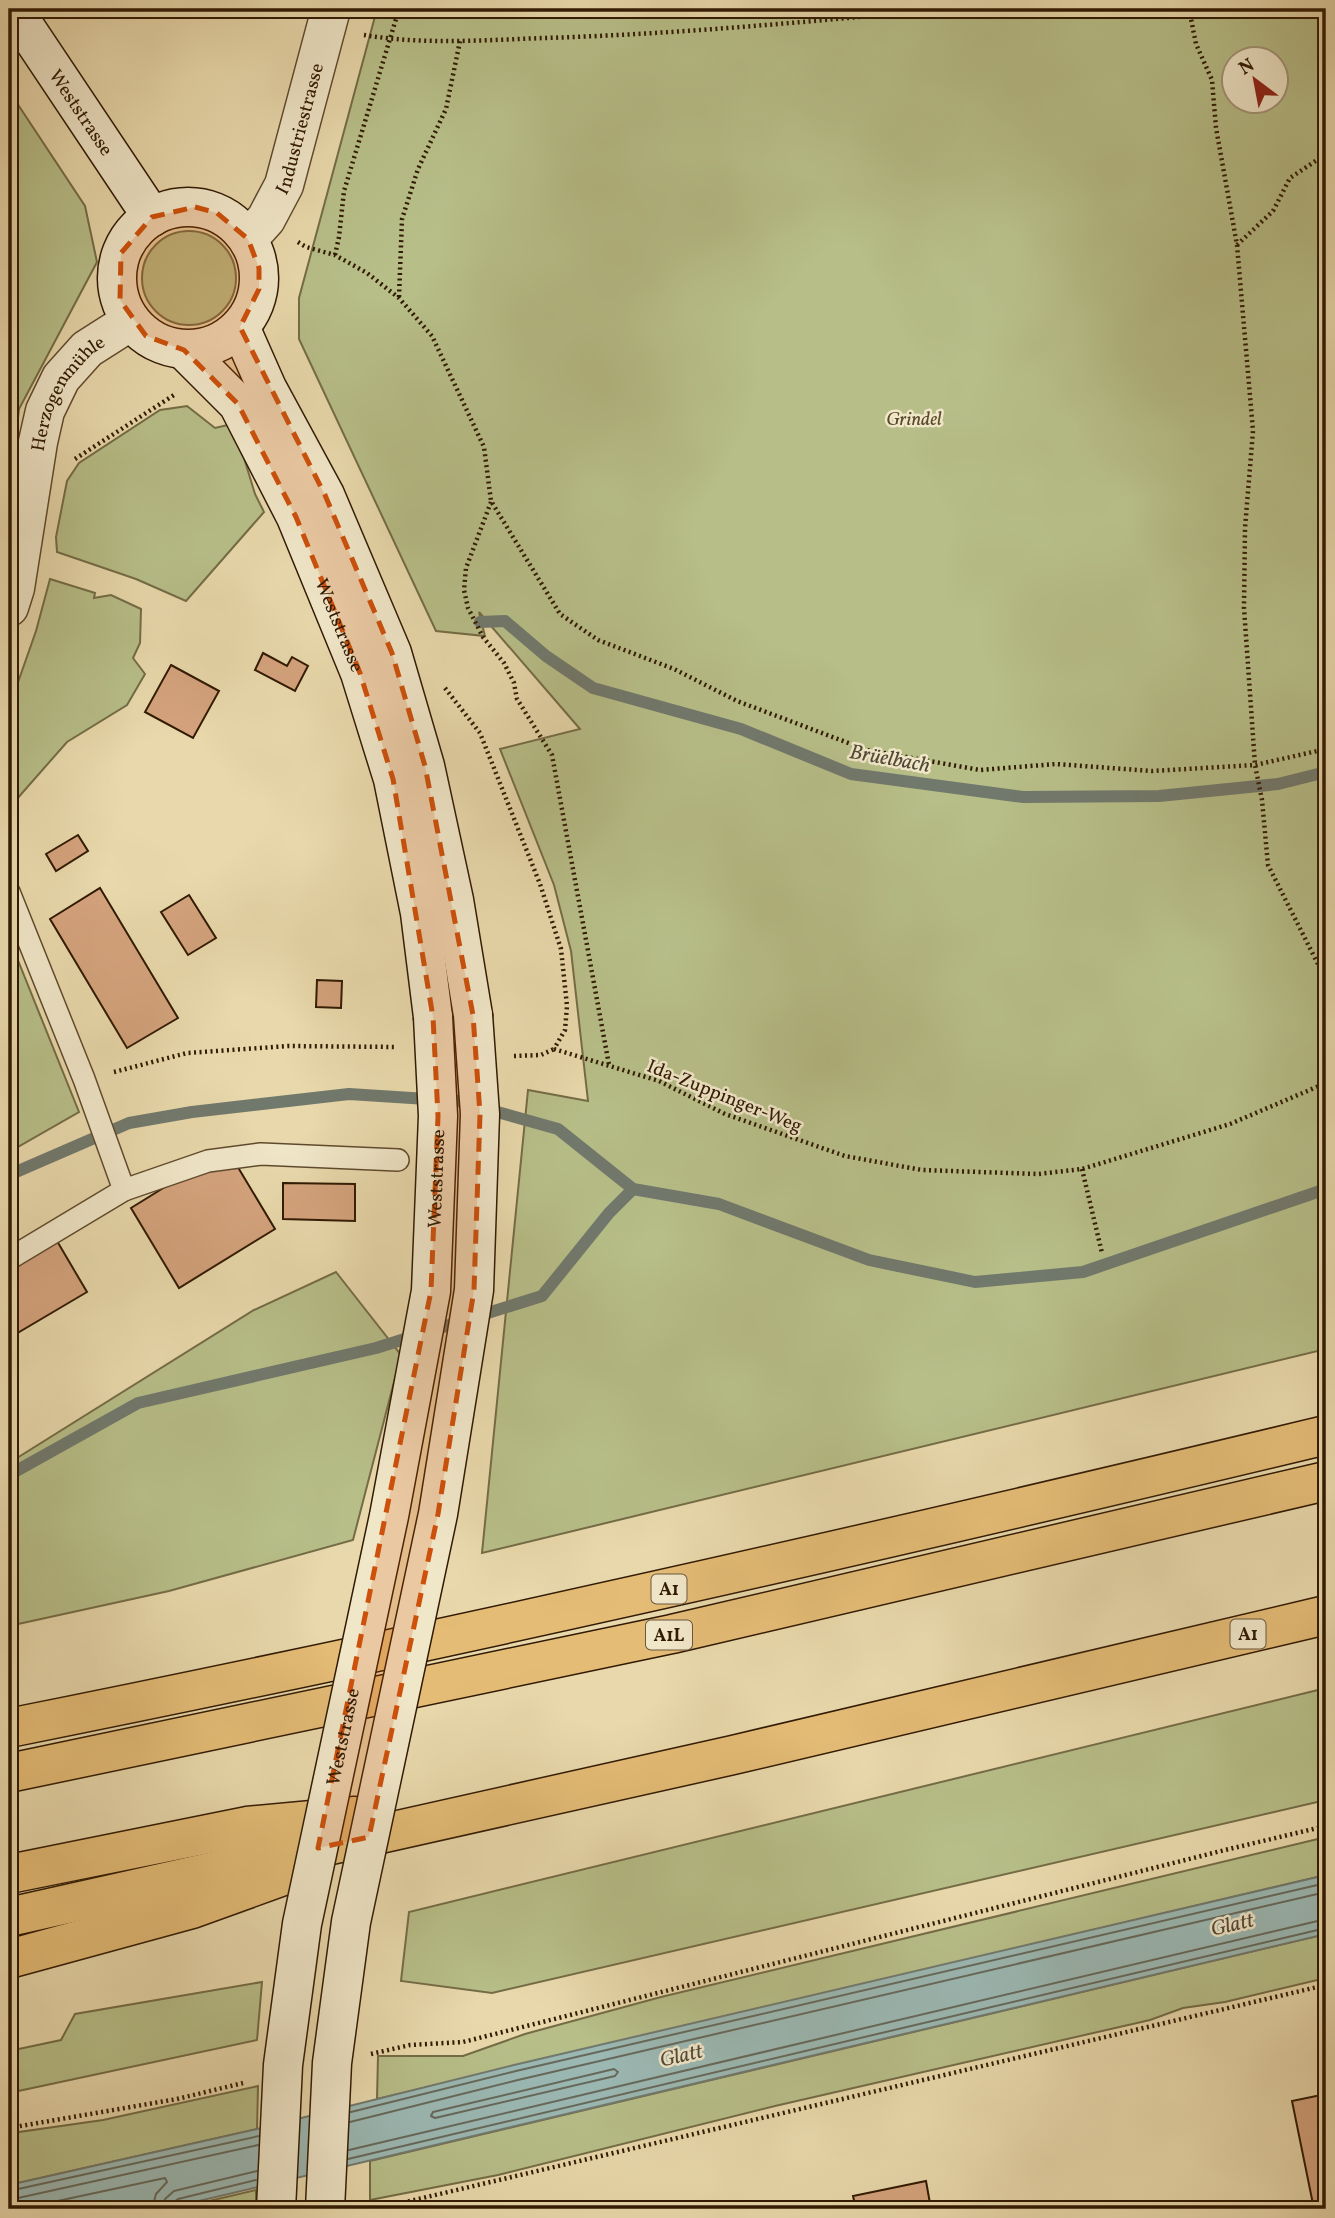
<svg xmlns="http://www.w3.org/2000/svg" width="1335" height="2218" font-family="Vollkorn,serif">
<rect width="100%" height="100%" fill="#e8d8ab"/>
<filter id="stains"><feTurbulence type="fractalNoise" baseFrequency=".00286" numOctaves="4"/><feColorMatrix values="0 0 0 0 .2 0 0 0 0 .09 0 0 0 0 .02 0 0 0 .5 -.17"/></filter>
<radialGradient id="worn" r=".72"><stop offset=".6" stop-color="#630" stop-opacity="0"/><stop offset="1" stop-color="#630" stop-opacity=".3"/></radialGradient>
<g fill="#b7be88" stroke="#746c46" stroke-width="2" fill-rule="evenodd">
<path d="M377 9H1326V1349L482 1553 528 1090 588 1101 571 951 554 885 500 749 580 729 479 612 485 636 436 631 299 339V298ZM1234 60H1276V102H1234Z"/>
<polygon points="9,91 85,206 97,262 19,409 9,491"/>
<circle cx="189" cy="278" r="47"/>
<polygon points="187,406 215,428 228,425 244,458 255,494 264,512 186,601 136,579 57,552 56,537 67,481 79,463 160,410"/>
<polygon points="50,579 95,593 94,598 111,595 141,609 140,643 133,658 145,674 127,705 67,742 9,808 9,708 36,631"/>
<polygon points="9,938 79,1112 9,1152"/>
<polygon points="336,1272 401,1355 353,1540 169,1591 9,1626 9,1463 254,1310"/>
<polygon points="1326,1688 1326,1800 492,1993 401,1981 409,1912"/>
<polygon points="1326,1837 1326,1875 377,2099 378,2056 463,2056 525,2034 661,1997"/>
<polygon points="1326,1934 1326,1978 1225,2002 1183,2008 1150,2020 775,2106 498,2175 370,2200 370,2161"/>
<polygon points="262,1982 257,2040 9,2093 9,2051 61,2040 75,2014"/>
<polygon points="258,2086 257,2129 9,2185 9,2141 12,2133 103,2120"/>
<polygon points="256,2190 256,2209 175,2209"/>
</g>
<polygon fill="#9bb8b3" stroke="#71796d" stroke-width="2" points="1326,1875 1326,1934 165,2209 9,2209 9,2185 257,2129 514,2065"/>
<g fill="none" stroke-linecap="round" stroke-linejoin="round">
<g stroke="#66695b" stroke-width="2">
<polygon points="614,2069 618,2072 615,2076 435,2118 431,2116 433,2112"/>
<polyline points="351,2112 516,2071 1326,1883"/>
<polyline points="350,2122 518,2080 1326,1892"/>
<polyline points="349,2150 1326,1919"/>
<polyline points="348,2159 1326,1928"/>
<polyline points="9,2191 259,2136"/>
<polyline points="9,2200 258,2145"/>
<polyline points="20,2209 165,2178 167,2182 156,2194 152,2209"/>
<polyline points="163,2209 165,2199 174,2191 257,2171"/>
<polyline points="172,2209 173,2203 178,2199 256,2180"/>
</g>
<g stroke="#71796d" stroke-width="12">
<polyline points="480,622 505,621 546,656 593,688 741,729 851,774 1023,797 1159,796 1278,784 1326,772"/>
<polyline points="9,1175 129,1123 192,1112 349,1094 458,1101 558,1129 633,1189 719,1204 869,1260 975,1282 1083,1272 1326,1189"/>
<polyline points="9,1475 138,1403 376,1348 542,1296 609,1213 633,1189"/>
</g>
</g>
<g fill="#d4a37d" stroke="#311a03" stroke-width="2">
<polygon points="263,653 287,666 292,657 308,666 295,691 255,670"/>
<polygon points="171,665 219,691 193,738 145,712"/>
<polygon points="78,835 88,851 56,871 46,854"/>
<polygon points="100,888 178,1018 127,1048 50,919"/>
<polygon points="189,895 216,938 188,955 161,912"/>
<polygon points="317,980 342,981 341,1008 316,1007"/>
<polygon points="236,1164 275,1229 179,1288 131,1208 199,1166"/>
<polygon points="283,1183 355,1184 355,1221 283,1219"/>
<polygon points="57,1241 87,1292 9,1338 9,1270"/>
<polygon points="1326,2094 1326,2209 1314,2209 1292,2101"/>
<polygon points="926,2181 931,2209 856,2209 853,2196"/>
</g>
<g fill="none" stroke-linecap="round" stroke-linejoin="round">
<g stroke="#5f4a2d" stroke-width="24">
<g id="service">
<polyline points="9,892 84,1079 124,1190 9,1259"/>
<polyline points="124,1190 208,1161 261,1154 398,1160"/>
</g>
</g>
<g stroke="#5f4a2d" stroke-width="41">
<g id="minor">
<path id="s1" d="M9 607 15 588 38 442 45 411 61 378 87 349 131 321"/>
</g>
</g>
<g stroke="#5f4a2d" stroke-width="41">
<g id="tertiary">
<path id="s2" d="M248 239 266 219 284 185 331 9"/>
</g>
</g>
<g stroke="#311a03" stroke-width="41">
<g id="secondary">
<path id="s3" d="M13 9 152 217"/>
<circle cx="188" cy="278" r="71"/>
<polyline points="240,327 267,388 325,495 392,653 425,766 454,900 473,1015"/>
<path id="s4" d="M184 350 238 404 296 517 360 673 393 779 420 913 433 1017"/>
</g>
</g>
<g stroke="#311a03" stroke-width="41">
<g id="motorway">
<path d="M9 1728C450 1640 889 1540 1326 1435"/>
<polyline points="9,1773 672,1634 1326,1481"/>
<polyline points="9,1874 247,1826 355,1816"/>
<polyline points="9,1917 733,1755 1326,1615"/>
<polyline points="9,1959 192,1909 286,1875"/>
</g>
</g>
<g stroke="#311a03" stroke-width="4.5" stroke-dasharray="2 3.5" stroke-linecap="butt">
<polyline points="1189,9 1196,44 1212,80 1216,128 1237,245 1253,431 1245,528 1244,608 1255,765 1262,800 1268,865 1326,980"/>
<path d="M364 35C424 45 485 40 545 38 680 34 814 21 948 9"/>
<polyline points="298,242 306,247 335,255 367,273 399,298 432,336 484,447 491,501 560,614 598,640 674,669 737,701 867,750 980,770 1056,764 1152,771 1255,765 1326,749"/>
<polyline points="1237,245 1273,211 1290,178 1326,154"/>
<polyline points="335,255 339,237 344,191 399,9"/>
<polyline points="399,297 402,219 418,169 446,109 460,41"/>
<polyline points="75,459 174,395"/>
<polyline points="491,502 466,568 464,590 468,608 483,637 504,663 514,683 517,699 552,755 609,1065"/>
<polyline points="445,688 480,733 540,884 561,949 567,1006 565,1030 554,1049"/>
<polyline points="554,1049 659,1081 725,1114 845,1156 922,1170 1038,1174 1082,1169 1230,1124 1326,1083"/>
<polyline points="514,1056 541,1055 554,1049"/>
<polyline points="114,1072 187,1053 289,1046 397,1047"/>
<polyline points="1082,1169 1102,1253"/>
<polyline points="371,2054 410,2045 463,2042 1225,1850 1326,1826"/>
<polyline points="9,2128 177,2099 243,2083"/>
<polyline points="376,2209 1326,1985"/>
</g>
<use href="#service" stroke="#f0e6c8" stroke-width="21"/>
<use href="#minor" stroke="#f0e6c8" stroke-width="38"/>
<use href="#tertiary" stroke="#f0e6c8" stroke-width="38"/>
<use href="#secondary" stroke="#f0e6c8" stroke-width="38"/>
<use href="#motorway" stroke="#e4bc76" stroke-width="38"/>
<g stroke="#311a03" stroke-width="41" stroke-linecap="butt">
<g id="secondary-bridge">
<path id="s5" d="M276 2209 283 2065 302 1924 389 1516 431 1291 438 1116 433 1017"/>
<polyline points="325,2209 332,2063 351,1922 438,1514 474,1290 480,1114 473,1015"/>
</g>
</g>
<use href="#secondary-bridge" stroke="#f0e6c8" stroke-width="38"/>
</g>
<path fill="#cd500b" fill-opacity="0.2" stroke="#cd500b" stroke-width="5" stroke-dasharray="14 9" stroke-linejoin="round" d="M195 207 217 213 248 239 259 268V289L240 327 325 495 392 653 425 766 473 1015 480 1114 474 1290 438 1514 369 1837 318 1848 431 1291 438 1116 433 1017 393 779 360 673 296 517 238 404 184 350 146 336 120 300 121 253 152 217Z"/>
<g text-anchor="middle" stroke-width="5" stroke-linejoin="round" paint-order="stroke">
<g fill="#f0e6c8" stroke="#6a573e" stroke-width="2">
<rect x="651.5" y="1574.5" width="35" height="29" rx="5"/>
<rect x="1230.5" y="1619.5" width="35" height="29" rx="5"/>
<rect x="646" y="1620.5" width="46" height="29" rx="5"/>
</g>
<g font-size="18" font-weight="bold" fill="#311a03">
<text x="669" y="1595">A1</text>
<text x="1248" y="1640">A1</text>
<text x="669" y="1641">A1L</text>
</g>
<g font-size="19" fill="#311a03" stroke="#f0e6c8">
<text dy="7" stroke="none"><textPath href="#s3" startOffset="124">Weststrasse</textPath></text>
<text dy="7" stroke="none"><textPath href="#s2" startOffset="124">Industriestrasse</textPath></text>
<text dy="7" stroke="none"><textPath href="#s1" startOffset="226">Herzogenmühle</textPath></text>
<text dy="7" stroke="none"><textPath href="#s4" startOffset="320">Weststrasse</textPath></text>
<text transform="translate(725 1095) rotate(22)" y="7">Ida-Zuppinger-Weg</text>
<text dy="7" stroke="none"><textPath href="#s5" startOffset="1045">Weststrasse</textPath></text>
<text dy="7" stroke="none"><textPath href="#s5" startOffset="478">Weststrasse</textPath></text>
</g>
<g font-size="19" font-style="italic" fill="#594b2b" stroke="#f0e6c8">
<text x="914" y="425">Grindel</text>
</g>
<g font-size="21" font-style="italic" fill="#514938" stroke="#f0e6c8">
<text transform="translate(890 758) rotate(10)" y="7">Brüelbach</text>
<text transform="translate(1232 1924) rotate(-13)" y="7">Glatt</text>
<text transform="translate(681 2055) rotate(-13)" y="7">Glatt</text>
</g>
</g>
<rect width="1335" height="2218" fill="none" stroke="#e8d8ab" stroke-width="35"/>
<rect x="10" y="10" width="1314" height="2197" fill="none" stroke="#311a03" stroke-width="3.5"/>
<rect x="18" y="18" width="1300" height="2183" fill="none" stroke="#311a03" stroke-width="2"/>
<g transform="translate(1255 80) rotate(328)"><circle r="33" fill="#f0e6c8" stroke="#a49479" stroke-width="2"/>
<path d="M0-5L12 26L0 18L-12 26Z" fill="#8f2418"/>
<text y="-10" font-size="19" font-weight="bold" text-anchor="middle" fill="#311a03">N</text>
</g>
<rect width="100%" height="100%" filter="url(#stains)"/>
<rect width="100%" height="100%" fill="url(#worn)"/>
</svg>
